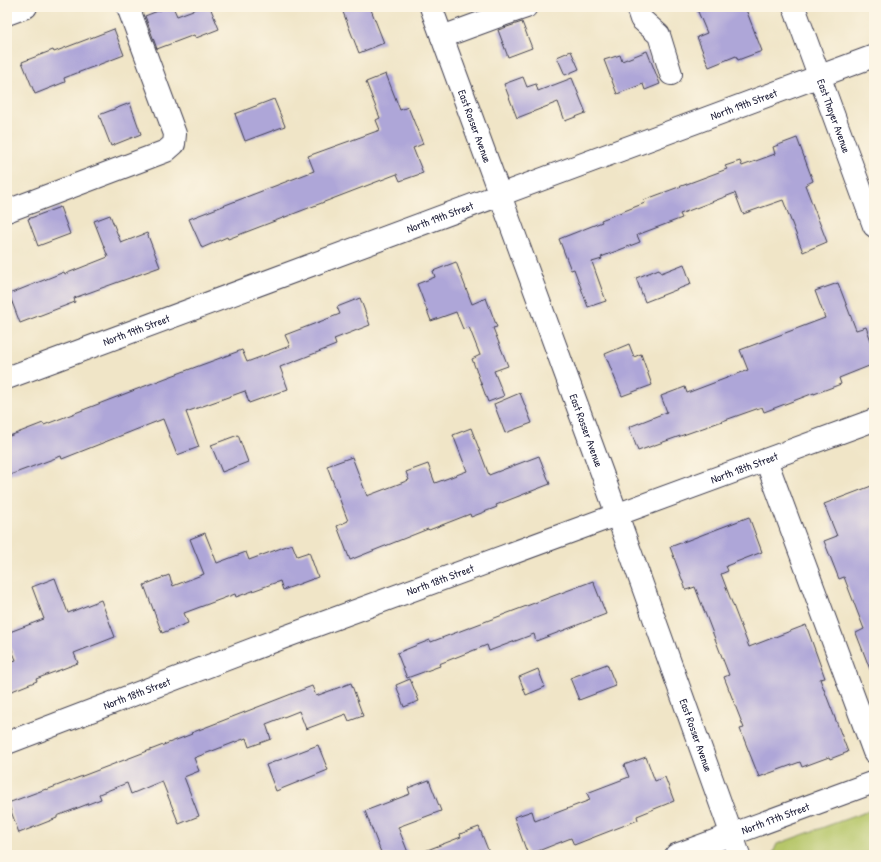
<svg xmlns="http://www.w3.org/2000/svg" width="881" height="862" font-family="'Patrick Hand',sans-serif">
<rect width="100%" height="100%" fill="#fcf5e5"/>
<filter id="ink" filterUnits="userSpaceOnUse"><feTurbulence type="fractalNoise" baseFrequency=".025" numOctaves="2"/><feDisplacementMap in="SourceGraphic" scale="8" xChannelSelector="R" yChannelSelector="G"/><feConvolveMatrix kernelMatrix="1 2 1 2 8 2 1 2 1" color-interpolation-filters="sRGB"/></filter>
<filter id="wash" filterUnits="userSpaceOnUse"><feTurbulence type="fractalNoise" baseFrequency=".012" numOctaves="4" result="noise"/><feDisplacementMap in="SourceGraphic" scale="16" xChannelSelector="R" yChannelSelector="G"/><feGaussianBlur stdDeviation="0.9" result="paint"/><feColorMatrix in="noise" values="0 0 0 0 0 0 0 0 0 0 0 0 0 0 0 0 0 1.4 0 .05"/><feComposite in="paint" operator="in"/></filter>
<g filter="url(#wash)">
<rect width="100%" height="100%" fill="#f0e5c7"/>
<polygon fill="#b6c669" stroke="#6c7452" points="874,809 874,855 772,855 777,844"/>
<g id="blocks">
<g fill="#aea6d8">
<polygon points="168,7 173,7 177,16 201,7 210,7 219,29 196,38 194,35 157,49 145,16"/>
<polygon points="341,7 370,7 384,43 359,53"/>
<polygon points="696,7 745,7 762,51 738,60 736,56 709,67 697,37 707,33"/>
<polygon points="522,22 532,48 508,57 498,30"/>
<polygon points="114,29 124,55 64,78 65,82 35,94 22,62 53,50 54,52"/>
<polygon points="571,51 579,69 565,75 557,57"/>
<polygon points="647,51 660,84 645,90 643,84 617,94 604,60 620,55 622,61"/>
<polygon points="386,74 400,110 408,107 423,144 413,148 423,173 400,181 397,174 228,239 227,237 202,248 189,219 314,171 308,156 380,130 376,120 380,118 366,82"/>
<polygon points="523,77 527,87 536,84 538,91 572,78 586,113 565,121 558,102 517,118 504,84"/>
<polygon points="274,99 285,126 245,141 235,114"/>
<polygon points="130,103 141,134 111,146 99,115"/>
<polygon points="797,138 813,181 805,185 827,242 803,252 783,200 743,214 735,193 680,214 682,218 637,235 640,242 601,257 602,259 592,262 606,301 588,307 574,269 571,270 559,239 602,222 601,220 645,203 644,200 727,169 725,166 740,161 742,166 775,154 773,147"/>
<polygon points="60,207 70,234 38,246 28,219"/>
<polygon points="110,215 121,243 147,233 160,267 74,298 75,302 20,323 9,294 64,272 65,274 108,257 94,221"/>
<polygon points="456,262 472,304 486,298 497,327 493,328 508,366 494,371 504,396 488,402 472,359 480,355 469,327 463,329 456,312 431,321 417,284 435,277 433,271"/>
<polygon points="684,264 691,284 645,302 636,278 659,269 661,273"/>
<polygon points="838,283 856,330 866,327 874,349 874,364 839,378 841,384 814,394 814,393 764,412 762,407 638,451 629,427 667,412 661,396 685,387 687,393 748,370 740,350 825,318 815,291"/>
<polygon points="360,298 370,325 334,339 336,345 280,367 288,389 249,403 245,391 186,412 199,447 177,455 163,419 62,459 61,456 7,476 7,437 43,423 44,425 166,378 242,350 247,362 290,346 285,335 340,314 337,307"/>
<polygon points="629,344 634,357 641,354 652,385 622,396 605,354"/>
<polygon points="520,393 532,423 505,433 494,404"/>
<polygon points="471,428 489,475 539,456 550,484 496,505 497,507 471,517 470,514 429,530 428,529 350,560 337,526 348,521 327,466 352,457 367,496 409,480 406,472 428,464 435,483 467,471 453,435"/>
<polygon points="238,435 248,462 222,472 211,445"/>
<polygon points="874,485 874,676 873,677 856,633 864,629 844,577 839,579 824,541 837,536 824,504"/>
<polygon points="749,517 762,552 726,566 728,571 721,574 749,647 806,625 825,678 820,679 848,752 830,759 829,757 802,767 800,762 759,777 740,729 744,728 724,677 729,675 695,587 686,590 670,547"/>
<polygon points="205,533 217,563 246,552 249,560 292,544 297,556 309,552 318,577 283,590 280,581 236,597 235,594 184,613 188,623 162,633 144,585 169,575 173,586 204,574 190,539"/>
<polygon points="55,578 68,613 101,600 115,637 74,653 78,663 36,679 37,681 7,693 7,663 16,660 7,637 7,633 44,619 32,587"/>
<polygon points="593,581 606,614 536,641 534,634 489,651 487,645 439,664 440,666 407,678 397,653 430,640 431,642"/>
<polygon points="607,664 616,686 579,700 570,678"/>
<polygon points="538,669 545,687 526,695 519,677"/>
<polygon points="410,679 419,701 404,707 396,685"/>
<polygon points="351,683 363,716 349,721 346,714 306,729 299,711 266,724 271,739 249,747 246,738 194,758 199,771 184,777 199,816 179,824 162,781 131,794 127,783 99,794 101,799 57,816 57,818 19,833 8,803 46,789 46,790 192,734 191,733 312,686 316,696"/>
<polygon points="318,745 328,770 276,791 266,765"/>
<polygon points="646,757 655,781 665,777 674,801 637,816 638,820 574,845 571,838 528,855 514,817 532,811 535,821 590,800 587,793 629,777 624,765"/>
<polygon points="429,780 441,811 398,827 409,855 382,855 365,811 410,794 408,788"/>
<polygon points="479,827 490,855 418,855 417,854 461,837 460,834"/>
</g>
</g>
</g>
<g filter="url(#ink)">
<use href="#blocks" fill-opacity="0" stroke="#413f50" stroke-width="1"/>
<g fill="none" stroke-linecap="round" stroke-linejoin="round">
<g stroke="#413f50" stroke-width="24">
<g id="minor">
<path id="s1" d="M431 7 606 484 739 855"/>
<polyline points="499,7 502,15 526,7"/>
<polyline points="637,7 641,19 659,35 671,74"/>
<path id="s2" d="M794 7 874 226"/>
<polyline points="7,14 26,7"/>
<polyline points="442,37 502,15"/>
<polyline points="7,211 166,151 174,144 175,134 128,7"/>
<path id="s3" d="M7 378 874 56"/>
<polyline points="766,460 874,752"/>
<path id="s4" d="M7 743 282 638 874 420"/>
<path id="s5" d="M676 855 874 782"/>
</g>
</g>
<use href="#minor" stroke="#fff" stroke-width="22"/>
</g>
</g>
<g text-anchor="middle" stroke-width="3" stroke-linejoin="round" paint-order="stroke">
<g font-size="11" fill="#22223b" stroke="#fcf5e5">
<text dy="4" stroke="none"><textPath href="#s3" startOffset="786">North 19th Street</textPath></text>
<text dy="4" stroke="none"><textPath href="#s2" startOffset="116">East Thayer Avenue</textPath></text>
<text dy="4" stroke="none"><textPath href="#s1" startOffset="127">East Rosser Avenue</textPath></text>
<text dy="4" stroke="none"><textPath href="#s3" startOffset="462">North 19th Street</textPath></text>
<text dy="4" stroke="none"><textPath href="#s3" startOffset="138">North 19th Street</textPath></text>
<text dy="4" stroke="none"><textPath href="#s1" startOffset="451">East Rosser Avenue</textPath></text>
<text dy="4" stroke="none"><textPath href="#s4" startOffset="787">North 18th Street</textPath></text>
<text dy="4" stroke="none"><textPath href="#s4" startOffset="463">North 18th Street</textPath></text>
<text dy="4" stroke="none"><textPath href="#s4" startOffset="139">North 18th Street</textPath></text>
<text dy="4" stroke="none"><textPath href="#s1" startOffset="775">East Rosser Avenue</textPath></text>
<text dy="4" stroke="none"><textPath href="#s5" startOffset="106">North 17th Street</textPath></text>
</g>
</g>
<rect width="881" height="862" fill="none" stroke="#fcf5e5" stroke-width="24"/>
</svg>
